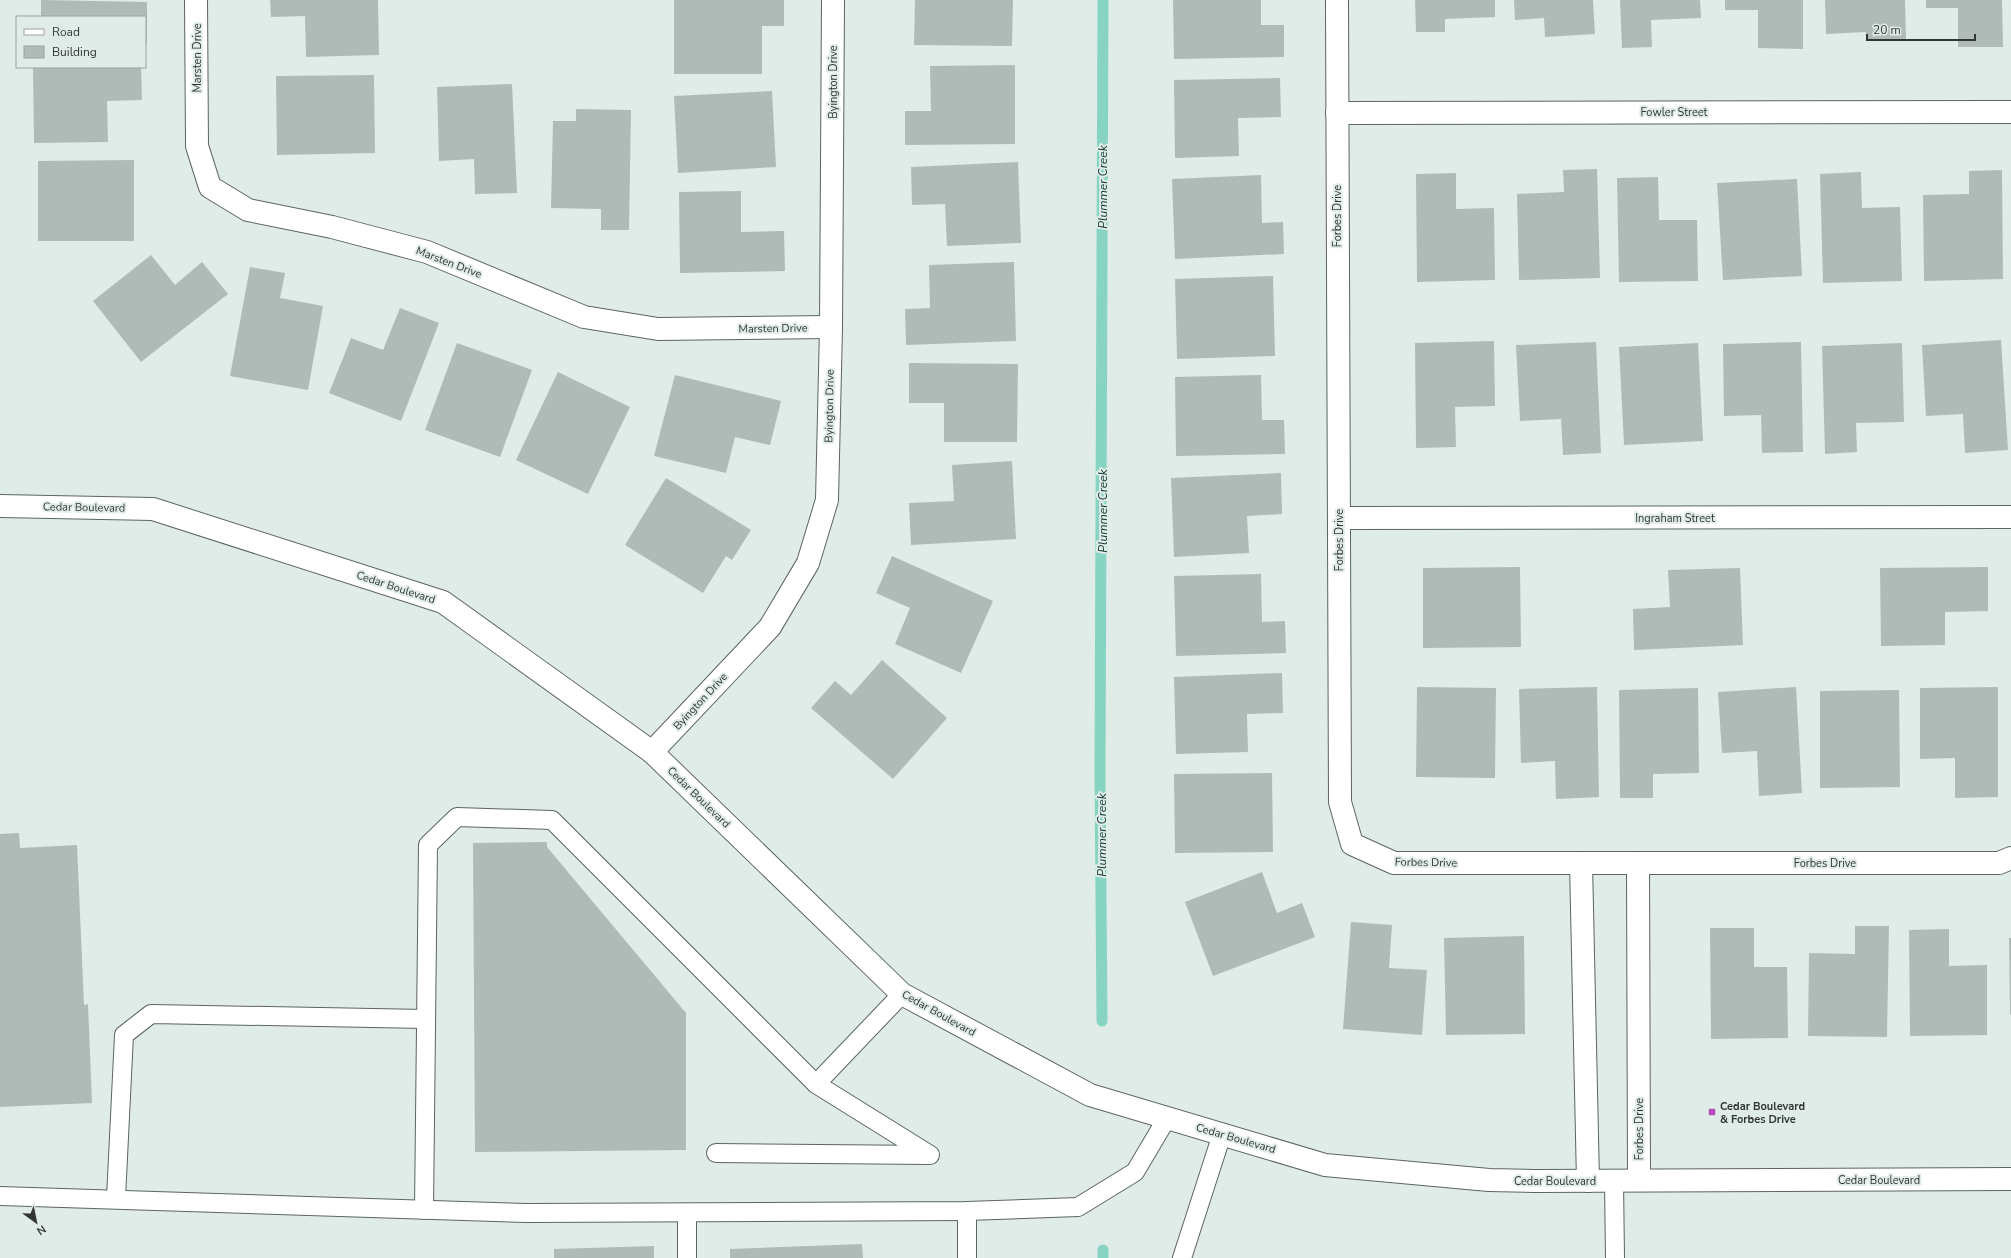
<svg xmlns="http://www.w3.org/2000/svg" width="2011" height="1258" font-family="'Nunito Sans',sans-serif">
<rect width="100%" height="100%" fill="#e0ece8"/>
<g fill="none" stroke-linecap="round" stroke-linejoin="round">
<g stroke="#87d4c2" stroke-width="11">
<polyline points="1102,1021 1100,773 1103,0"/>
<polyline points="1103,1250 1103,1258"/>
</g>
</g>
<g fill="#b0bbb8">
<polygon points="41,0 147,2 147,42 145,42 145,17 41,17"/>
<polygon points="270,0 378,0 379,55 306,57 305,16 271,17"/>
<polygon points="674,0 784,0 784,26 762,26 762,74 674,74"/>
<polygon points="915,0 1013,0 1012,46 914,45"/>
<polygon points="1173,0 1261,0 1261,25 1284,25 1284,57 1174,59"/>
<polygon points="1415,0 1495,0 1495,17 1445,19 1445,32 1416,32"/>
<polygon points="1514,0 1593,0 1595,34 1545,37 1544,18 1515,20"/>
<polygon points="1620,0 1700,0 1701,18 1651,20 1652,47 1622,48"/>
<polygon points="1725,0 1803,0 1803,49 1758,48 1758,10 1725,10"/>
<polygon points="1825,0 1905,0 1906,40 1866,41 1866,32 1826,34"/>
<polygon points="1926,0 2002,0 2003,47 1958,47 1958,8 1926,8"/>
<polygon points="1015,65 1015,144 905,145 905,111 931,111 930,66"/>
<polygon points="33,67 141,67 142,100 107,101 108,142 34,143"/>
<polygon points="374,75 375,153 277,155 276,76"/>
<polygon points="1280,78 1281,117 1238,118 1239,156 1175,158 1174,80"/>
<polygon points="512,84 517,193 475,194 474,159 439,161 437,87"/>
<polygon points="772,91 776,167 678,173 674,96"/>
<polygon points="576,109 631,110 629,230 601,230 601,209 551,208 553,121 576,121"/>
<polygon points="134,160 134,241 38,241 38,161"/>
<polygon points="1018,162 1021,243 947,246 945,204 912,205 911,167"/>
<polygon points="1597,169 1600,278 1519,280 1517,194 1564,192 1563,170"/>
<polygon points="2002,170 2003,279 1924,281 1923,195 1969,194 1969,171"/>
<polygon points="1861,172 1862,208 1900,207 1902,281 1823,283 1820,174"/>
<polygon points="1456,173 1456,209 1494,208 1495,280 1417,282 1416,174"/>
<polygon points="1261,175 1262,223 1283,222 1284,254 1175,259 1172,179"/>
<polygon points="1658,177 1659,220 1697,220 1698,281 1619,282 1617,178"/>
<polygon points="1797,179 1802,276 1723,280 1717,183"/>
<polygon points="741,191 741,232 784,231 785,271 680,273 679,192"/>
<polygon points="151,255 175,285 202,262 228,294 141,362 93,301"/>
<polygon points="1014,262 1016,341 906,345 905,309 930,308 929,265"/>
<polygon points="250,267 285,273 280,298 323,306 308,390 230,376"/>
<polygon points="1273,276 1275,356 1177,359 1175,279"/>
<polygon points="400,308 439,323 401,421 329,393 351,338 383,350"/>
<polygon points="2001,340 2008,450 1965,453 1963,414 1926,416 1922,345"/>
<polygon points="1494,341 1495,406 1455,407 1456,447 1416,448 1415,343"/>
<polygon points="1596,342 1601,453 1563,455 1561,419 1520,421 1516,345"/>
<polygon points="1801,342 1803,452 1762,453 1761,415 1724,416 1723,344"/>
<polygon points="457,343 532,370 500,457 425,430"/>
<polygon points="1698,343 1703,441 1624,445 1619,347"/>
<polygon points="1902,343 1904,422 1856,423 1857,452 1825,454 1822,346"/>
<polygon points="909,363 1018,364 1017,442 944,442 944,403 909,403"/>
<polygon points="558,372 630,407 588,494 516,460"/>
<polygon points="675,375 781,401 770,445 735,437 726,473 654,456"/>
<polygon points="1261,375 1262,420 1284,420 1285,454 1176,456 1175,377"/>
<polygon points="1012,461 1016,539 911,545 909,503 954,501 952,465"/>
<polygon points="1281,473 1282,514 1247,516 1249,553 1174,557 1171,478"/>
<polygon points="666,478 751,530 732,560 726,556 703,593 625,545"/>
<polygon points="892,556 993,601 961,673 895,644 910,608 876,593"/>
<polygon points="1520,567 1521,647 1423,648 1423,568"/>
<polygon points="1988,567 1988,611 1945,612 1945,645 1881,646 1880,568"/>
<polygon points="1740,568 1743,645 1634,650 1633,609 1670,607 1668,570"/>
<polygon points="1261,574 1262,622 1285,621 1286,653 1176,656 1174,576"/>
<polygon points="882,660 947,718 893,779 811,708 835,681 851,695"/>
<polygon points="1282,673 1283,713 1247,714 1248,752 1176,754 1174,677"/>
<polygon points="1417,687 1496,688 1495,778 1416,777"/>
<polygon points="1597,687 1599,797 1556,799 1555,761 1521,763 1519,689"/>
<polygon points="1796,687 1802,793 1759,796 1757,751 1722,753 1718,692"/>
<polygon points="1998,687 1998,797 1955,798 1955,758 1920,759 1920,688"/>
<polygon points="1698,688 1699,773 1653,774 1653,798 1620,798 1619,690"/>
<polygon points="1899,690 1900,787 1820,788 1820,691"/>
<polygon points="1272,773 1273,852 1175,853 1174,774"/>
<polygon points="19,833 20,848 77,845 84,1005 88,1004 92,1103 0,1107 0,834"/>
<polygon points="547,842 547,847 686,1013 686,1150 475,1152 473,843"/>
<polygon points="1262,872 1277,913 1302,903 1315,937 1213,976 1185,902"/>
<polygon points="1351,922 1392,925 1389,968 1427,970 1422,1035 1343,1029"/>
<polygon points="1855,926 1889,926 1887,1037 1808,1036 1809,953 1855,954"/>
<polygon points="1710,928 1754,928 1754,967 1787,967 1788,1038 1711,1039"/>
<polygon points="1949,929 1949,966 1987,965 1987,1035 1910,1036 1909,930"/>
<polygon points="1524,936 1525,1034 1446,1035 1444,938"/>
<polygon points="2009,938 2011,938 2011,1014 2010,1015"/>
<polygon points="862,1244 863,1258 730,1258 730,1249"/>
<polygon points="654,1246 654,1258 554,1258 554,1249"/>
</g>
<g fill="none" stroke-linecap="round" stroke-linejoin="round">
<g stroke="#5b6562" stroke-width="20">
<g id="lane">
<polyline points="716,1153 930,1155 816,1084"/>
<polyline points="1614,1181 1615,1258"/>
<polyline points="0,1196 527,1213 967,1211 1078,1207 1135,1172 1167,1118"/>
<polyline points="116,1198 124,1035 151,1014 426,1019"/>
<polyline points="424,1210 428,845 457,817 552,820 816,1084 902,994"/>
<polyline points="967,1211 967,1258"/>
<polyline points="687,1258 687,1213"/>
<polyline points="1182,1258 1222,1134"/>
</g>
</g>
<g stroke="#5b6562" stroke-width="24">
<g id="street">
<polyline points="196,0 197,146 210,187 248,210 332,227 427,252 584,317 658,329 831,327"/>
<polyline points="1337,0 1340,802 1352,844 1394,863 1999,863 2011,858"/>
<polyline points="1337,113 2011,112"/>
<polyline points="1339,518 2011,517"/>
<polyline points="652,752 770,627 808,563 827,500 831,327 833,0"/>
<polyline points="1581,863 1588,1181"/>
<polyline points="1638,863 1639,1180"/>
</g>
</g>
<g stroke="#5b6562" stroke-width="24">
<polyline id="secondary" points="0,506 153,509 443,602 652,752 902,994 1090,1095 1325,1165 1489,1180 1534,1181 2011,1179"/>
</g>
<use href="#lane" stroke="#fff" stroke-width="18"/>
<use href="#street" stroke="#fff" stroke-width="22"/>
<use href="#secondary" stroke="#fff" stroke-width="22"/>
</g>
<rect fill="#b550b5" stroke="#e0ece8" stroke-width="1.5" x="1708" y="1108" width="8" height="8" rx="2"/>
<g text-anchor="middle" stroke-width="4" stroke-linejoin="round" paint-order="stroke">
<g font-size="11" fill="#313634" stroke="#e0ece8">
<text transform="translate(197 58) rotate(-90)" y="4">Marsten Drive</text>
<text transform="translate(833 82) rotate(-90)" y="4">Byington Drive</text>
<text x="1674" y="116">Fowler Street</text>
<text transform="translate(1337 216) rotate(-90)" y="4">Forbes Drive</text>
<text transform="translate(449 262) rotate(21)" y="4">Marsten Drive</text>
<text transform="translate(773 328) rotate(-1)" y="4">Marsten Drive</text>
<text transform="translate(829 406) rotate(-89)" y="4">Byington Drive</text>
<text transform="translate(84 507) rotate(1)" y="4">Cedar Boulevard</text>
<text x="1675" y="522">Ingraham Street</text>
<text transform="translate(1339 540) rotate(-90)" y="4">Forbes Drive</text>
<text transform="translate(396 587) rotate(18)" y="4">Cedar Boulevard</text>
<text transform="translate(700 701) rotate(-47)" y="4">Byington Drive</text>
<text transform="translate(699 797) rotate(44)" y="4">Cedar Boulevard</text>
<text transform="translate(1426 862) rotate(1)" y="4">Forbes Drive</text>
<text x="1825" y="867">Forbes Drive</text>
<text transform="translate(939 1013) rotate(29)" y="4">Cedar Boulevard</text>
<text transform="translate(1639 1129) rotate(-90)" y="4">Forbes Drive</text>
<text transform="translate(1236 1138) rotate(16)" y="4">Cedar Boulevard</text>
<text x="1879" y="1184">Cedar Boulevard</text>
<text x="1555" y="1185">Cedar Boulevard</text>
</g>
<g font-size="11" font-weight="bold" fill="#313634" stroke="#e0ece8" text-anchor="start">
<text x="1720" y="1110">Cedar Boulevard<tspan x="1720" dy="13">&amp; Forbes Drive</tspan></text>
</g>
<g font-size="12" font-style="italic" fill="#0b312a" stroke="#e0ece8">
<text transform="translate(1103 187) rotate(-90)" y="4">Plummer Creek</text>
<text transform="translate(1103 511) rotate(-90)" y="4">Plummer Creek</text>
<text transform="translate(1102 835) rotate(-90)" y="4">Plummer Creek</text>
</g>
</g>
<rect x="16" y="16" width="130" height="52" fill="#e0ece8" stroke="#9aa3a0"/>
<rect x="24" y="29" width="20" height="6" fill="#ffffff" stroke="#9aa3a0"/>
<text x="52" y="36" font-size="12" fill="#313634">Road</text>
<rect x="24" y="46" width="20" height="12" fill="#b0bbb8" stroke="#9aa3a0"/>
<text x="52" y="56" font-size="12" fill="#313634">Building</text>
<g transform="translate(36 1222) rotate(147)" stroke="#e0ece8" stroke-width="3" paint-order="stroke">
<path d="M0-3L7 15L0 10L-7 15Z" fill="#313634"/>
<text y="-6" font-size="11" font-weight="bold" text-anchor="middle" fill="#313634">N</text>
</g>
<path d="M1867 34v6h108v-6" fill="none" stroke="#313634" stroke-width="2"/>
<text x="1873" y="34" font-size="12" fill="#313634" stroke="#e0ece8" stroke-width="3" paint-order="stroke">20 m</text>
</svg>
